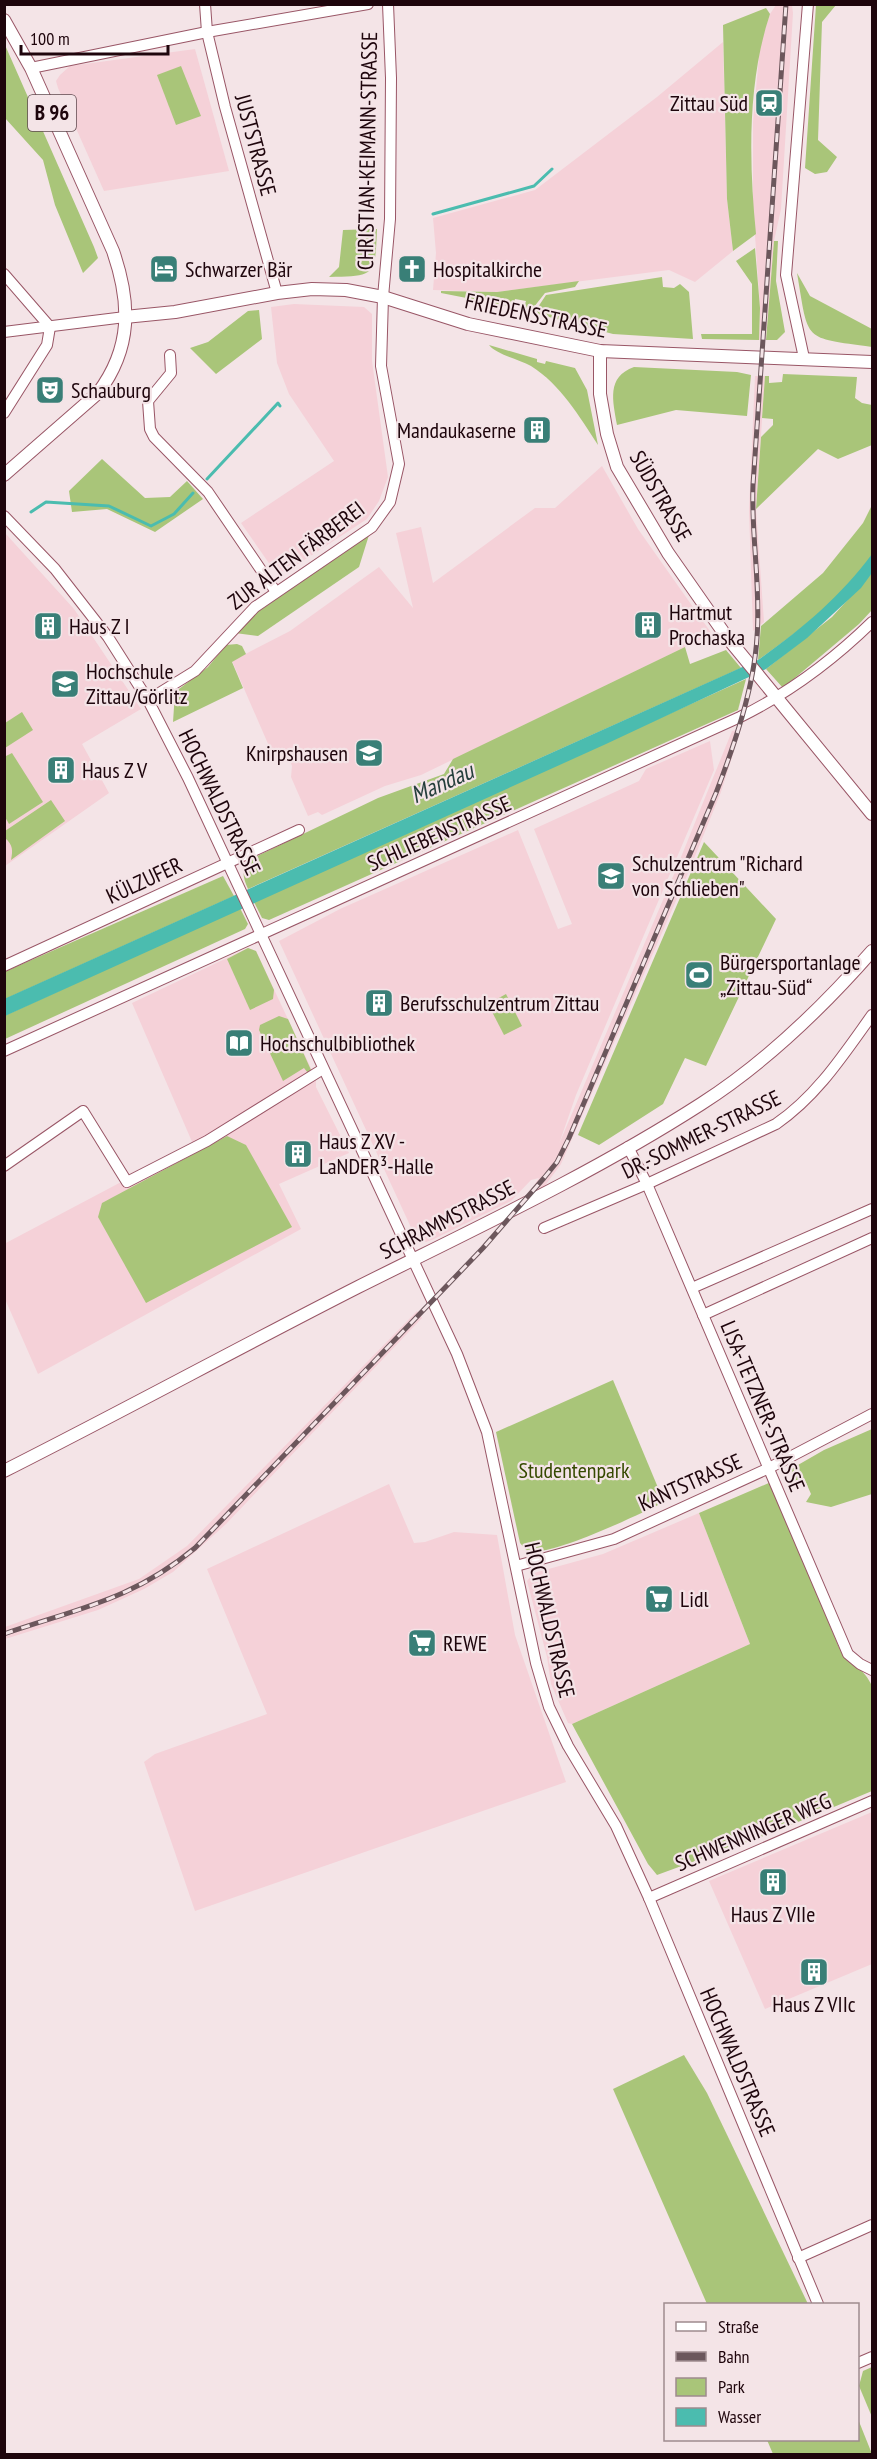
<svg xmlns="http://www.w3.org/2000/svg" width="877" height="2459" font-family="'PT Sans Narrow',sans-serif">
<rect width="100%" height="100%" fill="#f4e4e7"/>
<g fill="#f5d1d8">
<polygon points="776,5 792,5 793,13 781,209 774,241 766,340 759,340 760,308 753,206 753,122 760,45 770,14"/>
<polygon points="723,42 727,199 733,251 695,282 669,270 497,292 433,290 436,253 433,218 535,190 657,97"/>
<polygon points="195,49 229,171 104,191 58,88 56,81 60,75 70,66"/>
<polygon points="294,304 364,307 372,314 372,361 388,477 379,501 367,519 286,572 273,569 241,523 334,461 289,394 277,363 271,307"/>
<polygon points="755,376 765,376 756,509 764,622 753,631 749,511"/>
<polygon points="602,466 638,529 712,634 421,775 385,786 322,815 318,812 308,816 291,777 292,766 285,748 272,753 232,661 290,631 379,567 413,608 396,533 421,527 433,583 535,508 555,508"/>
<polygon points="5,533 74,609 141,709 82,744 109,793 5,866"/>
<polygon points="741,729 721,792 689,871 561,1164 544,1187 528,1194 539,1178 531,1180 511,1201 434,1239 426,1242 419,1240 414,1234 279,941 340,909 518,830 558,929 572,924 534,829 639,781 646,769 710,741 714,770 576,1095 559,1144 677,867 732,731"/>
<polygon points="248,948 256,951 316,1079 316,1087 349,1153 279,1184 301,1229 38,1374 5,1299 4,1244 193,1144 132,1003"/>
<polygon points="417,1311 422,1318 226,1524 173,1572 144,1589 98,1610 5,1639 5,1627 139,1579 187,1546"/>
<polygon points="389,1484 414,1543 425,1542 454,1532 497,1535 515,1635 566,1782 195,1911 144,1762 155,1754 267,1714 207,1569"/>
<polygon points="699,1513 750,1644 572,1724 568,1723 551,1684 547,1657 527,1581 534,1573 603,1554"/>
<polygon points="872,1812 872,1964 765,2009 709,1881"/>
</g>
<g fill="#a9c579">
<polygon points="816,5 836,5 822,22 818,140 837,157 827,172 815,174 805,168"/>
<path d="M766 8 770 14C747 83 749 163 756 234L733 251 727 199 723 25Z"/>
<polygon points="5,45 94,247 98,258 83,273 55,205 43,160 5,118"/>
<polygon points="181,66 201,116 176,125 157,75"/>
<path d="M377 229C375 276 376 276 329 277L339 267 343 230Z"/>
<polygon points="774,241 778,241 776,281 785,332 777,340 766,340"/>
<polygon points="755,248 760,308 759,340 702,339 701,334 752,334 752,284 736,261"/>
<path d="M797 273 810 296 872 329V347C802 337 809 343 797 273Z"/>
<polygon points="662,277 663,287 674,288 680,284 689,292 693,339 613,334 534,313 546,295"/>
<polygon points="579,281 575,287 545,293 530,312 523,310 526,301 515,299 513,307 441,293 441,291 497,292"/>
<polygon points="259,310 262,339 216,374 190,348 208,342 248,311"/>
<path d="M489 345 537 359V362L545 364 546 361 575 368 587 390 598 445C579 416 561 385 531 366 519 359 497 355 489 345Z"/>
<path d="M634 367 737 372 751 375 747 416 676 410 617 425C613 401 606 377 634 367Z"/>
<polygon points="783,374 857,377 855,398 862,403 872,405 872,445 838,459 818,449 756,509 761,437 773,425 773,419 762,418 765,376 769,376 769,383 782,382"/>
<polygon points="102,459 145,498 170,497 187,481 203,499 155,532 107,509 72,512 69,491"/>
<path d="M872 505C872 516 876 547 871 556 852 593 792 636 758 660L761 626 823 573 863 523Z"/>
<polygon points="369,535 359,567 258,636 235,633 249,618"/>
<polygon points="872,573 872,610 859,624 783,688 766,669 832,617"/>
<polygon points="237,644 242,646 246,654 232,662 243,688 173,722 175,692 208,667 226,645"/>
<path d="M685 647 690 664 726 650 741 668 248 889C243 877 240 869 251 859L378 798 444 774 453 759Z"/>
<polygon points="746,679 738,710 269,920 262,918 254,902"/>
<polygon points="22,712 33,730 5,748 5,723"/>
<polygon points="12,753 43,802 9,824 5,817 4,757"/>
<path d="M51 800 65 821 11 860C13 850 13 845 5 838V831Z"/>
<polygon points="704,842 776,919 706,1066 685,1058 663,1104 599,1145 578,1135"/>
<polygon points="223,876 234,896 5,999 4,972"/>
<polygon points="240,908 248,924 245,929 5,1039 4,1016"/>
<polygon points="248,948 256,951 274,990 273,999 250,1010 227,959"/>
<polygon points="506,994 522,1026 504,1035 488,1004"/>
<polygon points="279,1016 288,1019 311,1070 308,1073 304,1068 283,1081 259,1030 260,1025"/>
<polygon points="227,1136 246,1145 292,1227 146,1303 98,1217 102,1203"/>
<path d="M613 1380 664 1502C640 1514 549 1558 527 1551L520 1543 496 1432Z"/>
<polygon points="872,1429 872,1494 831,1507 806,1502 811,1494 804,1478 794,1481 791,1469 824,1450"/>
<path d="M771 1482 840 1650C852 1665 864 1668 872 1686V1791L774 1832 657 1875 648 1864 572 1724 750 1644 699 1513Z"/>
<polygon points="684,2055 707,2093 808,2304 707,2304 613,2089"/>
<polygon points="872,2367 872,2417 859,2386 863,2371"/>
<polygon points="858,2419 872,2454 773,2454 767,2440 858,2440"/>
</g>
<path fill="#4bbcaf" d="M872 554V573L861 588 807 638 766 669 606 744 5 1016 4 999 758 660C802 629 840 597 872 554Z"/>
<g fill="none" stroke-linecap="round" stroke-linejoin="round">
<g stroke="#4bbcaf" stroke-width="3">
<polyline points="433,214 534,186 552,169"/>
<polyline points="207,479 278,403 280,406"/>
<polyline points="31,512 46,502 109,506 151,526 174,514 193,493"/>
</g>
<g stroke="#995666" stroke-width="12">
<g id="minor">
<polyline points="205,4 207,32 225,107 277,293"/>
<polyline points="31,68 207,32 368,4"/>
<polyline points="4,274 50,327"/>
<polyline points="4,332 125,317"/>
<polyline points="170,355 171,373 148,401 150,429 154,437 208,492 276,592"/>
<polyline points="804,358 786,275 808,4"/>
<polyline points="4,413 47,345 50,327"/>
<polyline points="4,516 55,569 108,637 148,700 188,778 457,1354 487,1432 536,1663 549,1707 568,1746 616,1826 649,1898 818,2304"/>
<polyline points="148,700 195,671 255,607 372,527 390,502 399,464 381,366 383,297 390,219 391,78 388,4"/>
<polyline points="4,966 299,830"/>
<path d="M4 1051 740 717C791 692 832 661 872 622"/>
<polyline points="628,1147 647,1184 848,1654 860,1664 872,1670"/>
<polyline points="4,1166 83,1111 127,1182 207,1141 323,1069"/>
<path d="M544 1228 647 1184 776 1124C817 1096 844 1054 872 1015"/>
<polyline points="692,1288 872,1209"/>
<polyline points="703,1315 872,1238"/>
<polyline points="516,1566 614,1539 769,1468 872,1414"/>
<polyline points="649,1898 872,1801"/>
<polyline points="798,2258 872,2225"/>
<polyline points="858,2363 872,2357"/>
</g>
</g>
<g stroke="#995666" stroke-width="14">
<g id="major">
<path d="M4 20 31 68 113 251C131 303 132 348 98 393L4 475"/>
<polyline points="125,317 175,312 277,293 312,289 346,290 383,297 468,324 600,351 872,362"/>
<polyline points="600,351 600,394 607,434 617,467 668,553 726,636 872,814"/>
<path d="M4 1471C123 1411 240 1347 358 1287 474 1229 592 1174 701 1104 765 1063 822 1008 872 951"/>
</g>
</g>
<use href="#minor" stroke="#fff" stroke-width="10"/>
<use href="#major" stroke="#fff" stroke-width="12"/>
<g stroke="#6c575c" stroke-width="5">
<path id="rail" d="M4 1634C79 1608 132 1600 195 1548L483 1248 544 1178 557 1162 569 1138 716 793C734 746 754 688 757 637 761 586 751 536 753 485L786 4"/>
</g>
<use href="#rail" stroke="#f4e4e7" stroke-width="3" stroke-dasharray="9" stroke-linecap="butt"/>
</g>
<defs>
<g id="station-square" transform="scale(1.5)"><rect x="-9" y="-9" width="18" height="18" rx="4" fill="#397f77" stroke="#f4e4e7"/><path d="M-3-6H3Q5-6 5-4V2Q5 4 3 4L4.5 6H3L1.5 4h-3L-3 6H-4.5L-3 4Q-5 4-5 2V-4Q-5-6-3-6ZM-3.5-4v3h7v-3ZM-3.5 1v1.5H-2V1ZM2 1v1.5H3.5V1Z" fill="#fff"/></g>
<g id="hotel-square" transform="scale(1.5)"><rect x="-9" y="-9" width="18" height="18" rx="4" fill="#397f77" stroke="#f4e4e7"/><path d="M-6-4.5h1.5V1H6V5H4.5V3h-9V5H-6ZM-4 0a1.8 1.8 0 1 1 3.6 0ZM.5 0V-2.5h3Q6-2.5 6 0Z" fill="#fff"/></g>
<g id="church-square" transform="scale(1.5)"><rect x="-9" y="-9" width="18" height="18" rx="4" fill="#397f77" stroke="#f4e4e7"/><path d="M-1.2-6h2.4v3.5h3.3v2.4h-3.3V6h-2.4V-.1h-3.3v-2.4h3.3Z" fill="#fff"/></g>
<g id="theatre-square" transform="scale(1.5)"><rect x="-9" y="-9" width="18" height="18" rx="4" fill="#397f77" stroke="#f4e4e7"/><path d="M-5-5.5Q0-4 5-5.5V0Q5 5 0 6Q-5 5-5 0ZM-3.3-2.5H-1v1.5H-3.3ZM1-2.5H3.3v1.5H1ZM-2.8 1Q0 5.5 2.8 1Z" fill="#fff"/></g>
<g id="building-square" transform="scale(1.5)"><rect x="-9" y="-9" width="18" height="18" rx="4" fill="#397f77" stroke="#f4e4e7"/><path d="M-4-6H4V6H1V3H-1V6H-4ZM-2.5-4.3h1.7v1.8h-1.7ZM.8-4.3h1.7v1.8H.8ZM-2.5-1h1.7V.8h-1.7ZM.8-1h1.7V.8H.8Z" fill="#fff"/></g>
<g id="university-square" transform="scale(1.5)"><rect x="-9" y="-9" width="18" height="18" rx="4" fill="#397f77" stroke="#f4e4e7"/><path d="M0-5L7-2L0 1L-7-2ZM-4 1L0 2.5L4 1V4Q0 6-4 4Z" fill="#fff"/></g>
<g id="school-square" transform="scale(1.5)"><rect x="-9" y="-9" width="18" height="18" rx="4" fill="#397f77" stroke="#f4e4e7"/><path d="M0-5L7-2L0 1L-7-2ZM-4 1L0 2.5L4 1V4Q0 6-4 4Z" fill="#fff"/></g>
<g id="stadium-square" transform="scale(1.5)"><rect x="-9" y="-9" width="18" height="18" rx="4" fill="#397f77" stroke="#f4e4e7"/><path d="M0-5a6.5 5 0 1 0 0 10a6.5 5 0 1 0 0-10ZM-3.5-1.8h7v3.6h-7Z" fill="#fff"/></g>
<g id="library-square" transform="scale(1.5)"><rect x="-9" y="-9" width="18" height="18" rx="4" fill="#397f77" stroke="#f4e4e7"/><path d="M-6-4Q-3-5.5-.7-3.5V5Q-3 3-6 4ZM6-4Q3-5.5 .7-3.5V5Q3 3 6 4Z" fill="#fff"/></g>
<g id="supermarket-square" transform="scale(1.5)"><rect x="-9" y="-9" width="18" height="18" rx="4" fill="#397f77" stroke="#f4e4e7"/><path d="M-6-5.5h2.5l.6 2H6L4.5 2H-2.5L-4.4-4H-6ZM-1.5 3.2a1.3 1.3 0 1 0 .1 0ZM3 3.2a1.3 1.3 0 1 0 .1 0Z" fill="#fff"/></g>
</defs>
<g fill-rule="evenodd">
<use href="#station-square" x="769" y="103"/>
<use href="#hotel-square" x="164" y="269"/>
<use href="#church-square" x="412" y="269"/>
<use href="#theatre-square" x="50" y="390"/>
<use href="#building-square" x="537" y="430"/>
<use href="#building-square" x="648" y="625"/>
<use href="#building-square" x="48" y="626"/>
<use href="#university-square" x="65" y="684"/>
<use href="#school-square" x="369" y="753"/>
<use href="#building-square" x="61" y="770"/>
<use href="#school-square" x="611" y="876"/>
<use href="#stadium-square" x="699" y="975"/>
<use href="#building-square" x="379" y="1003"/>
<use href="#library-square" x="239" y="1043"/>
<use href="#building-square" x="298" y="1154"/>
<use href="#supermarket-square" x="659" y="1599"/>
<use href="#supermarket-square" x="422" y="1643"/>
<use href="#building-square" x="773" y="1882"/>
<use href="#building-square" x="814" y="1972"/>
</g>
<g text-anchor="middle" stroke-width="4.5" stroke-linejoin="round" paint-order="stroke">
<rect fill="#f4e4e7" stroke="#5e484e" stroke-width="1.5" x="28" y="95" width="48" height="36" rx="4.5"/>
<g font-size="21" font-weight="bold" fill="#1e050c">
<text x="52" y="120">B 96</text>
</g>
<g font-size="22" fill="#1e050c" stroke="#f4e4e7" text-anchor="start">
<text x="748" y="111" text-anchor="end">Zittau Süd</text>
<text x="185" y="277">Schwarzer Bär</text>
<text x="433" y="277">Hospitalkirche</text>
<text x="71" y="398">Schauburg</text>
<text x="516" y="438" text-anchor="end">Mandaukaserne</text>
<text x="669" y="620">Hartmut<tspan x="669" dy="25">Prochaska</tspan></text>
<text x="69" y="634">Haus Z I</text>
<text x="86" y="679">Hochschule<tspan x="86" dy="25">Zittau/Görlitz</tspan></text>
<text x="348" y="761" text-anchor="end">Knirpshausen</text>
<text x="82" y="778">Haus Z V</text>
<text x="632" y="871">Schulzentrum "Richard<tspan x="632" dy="25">von Schlieben"</tspan></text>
<text x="720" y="970">Bürgersportanlage<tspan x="720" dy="25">„Zittau-Süd“</tspan></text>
<text x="400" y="1011">Berufsschulzentrum Zittau</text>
<text x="260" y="1051">Hochschulbibliothek</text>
<text x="319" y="1149">Haus Z XV -<tspan x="319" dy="25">LaNDER³-Halle</tspan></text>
<text x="680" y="1607">Lidl</text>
<text x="443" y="1651">REWE</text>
<text x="773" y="1922" text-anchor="middle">Haus Z VIIe</text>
<text x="814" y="2012" text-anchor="middle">Haus Z VIIc</text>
</g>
<g font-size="22" fill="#1e050c" stroke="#f4e4e7">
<text transform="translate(256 145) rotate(75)" y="8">JUSTSTRASSE</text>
<text transform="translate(367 151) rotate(-89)" y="8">CHRISTIAN-KEIMANN-STRASSE</text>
<text transform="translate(536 315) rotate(12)" y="8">FRIEDENSSTRASSE</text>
<text transform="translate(661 496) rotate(60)" y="8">SÜDSTRASSE</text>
<text transform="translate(296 555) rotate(-37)" y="8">ZUR ALTEN FÄRBEREI</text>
<text transform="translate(220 802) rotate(64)" y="8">HOCHWALDSTRASSE</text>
<text transform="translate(439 833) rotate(-24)" y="8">SCHLIEBENSTRASSE</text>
<text transform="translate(144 880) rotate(-25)" y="8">KÜLZUFER</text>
<text transform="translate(701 1134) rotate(-26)" y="8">DR.-SOMMER-STRASSE</text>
<text transform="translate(447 1219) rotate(-27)" y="8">SCHRAMMSTRASSE</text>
<text transform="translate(763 1406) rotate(67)" y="8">LISA-TETZNER-STRASSE</text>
<text transform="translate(690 1482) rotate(-24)" y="8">KANTSTRASSE</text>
<text transform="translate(550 1620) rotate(77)" y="8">HOCHWALDSTRASSE</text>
<text transform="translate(753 1832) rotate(-23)" y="8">SCHWENNINGER WEG</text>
<text transform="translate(738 2062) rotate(67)" y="8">HOCHWALDSTRASSE</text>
</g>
<g font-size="22" fill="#354900" stroke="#f4e4e7">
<text x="574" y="1478">Studentenpark</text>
</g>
<g font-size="24" font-style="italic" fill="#253e3b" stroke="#f4e4e7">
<text transform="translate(442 783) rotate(-24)" y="8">Mandau</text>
</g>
</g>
<rect width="877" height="2459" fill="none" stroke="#1e050c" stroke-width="12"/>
<rect x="664" y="2303" width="195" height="138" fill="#f4e4e7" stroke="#9e8b8f" stroke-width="1.5"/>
<rect x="676" y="2322" width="30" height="9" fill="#ffffff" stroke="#9e8b8f" stroke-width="1.5"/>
<text x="718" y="2333" font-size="18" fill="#1e050c">Straße</text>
<rect x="676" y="2352" width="30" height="9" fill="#6c575c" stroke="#9e8b8f" stroke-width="1.5"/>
<text x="718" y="2363" font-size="18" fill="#1e050c">Bahn</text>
<rect x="676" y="2378" width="30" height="18" fill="#a9c579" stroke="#9e8b8f" stroke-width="1.5"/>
<text x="718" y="2393" font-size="18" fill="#1e050c">Park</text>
<rect x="676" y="2408" width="30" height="18" fill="#4bbcaf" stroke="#9e8b8f" stroke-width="1.5"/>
<text x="718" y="2423" font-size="18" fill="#1e050c">Wasser</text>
<path d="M21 45v9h147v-9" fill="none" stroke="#1e050c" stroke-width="3"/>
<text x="30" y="45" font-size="18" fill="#1e050c" stroke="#f4e4e7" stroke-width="4.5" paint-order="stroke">100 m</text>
</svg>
